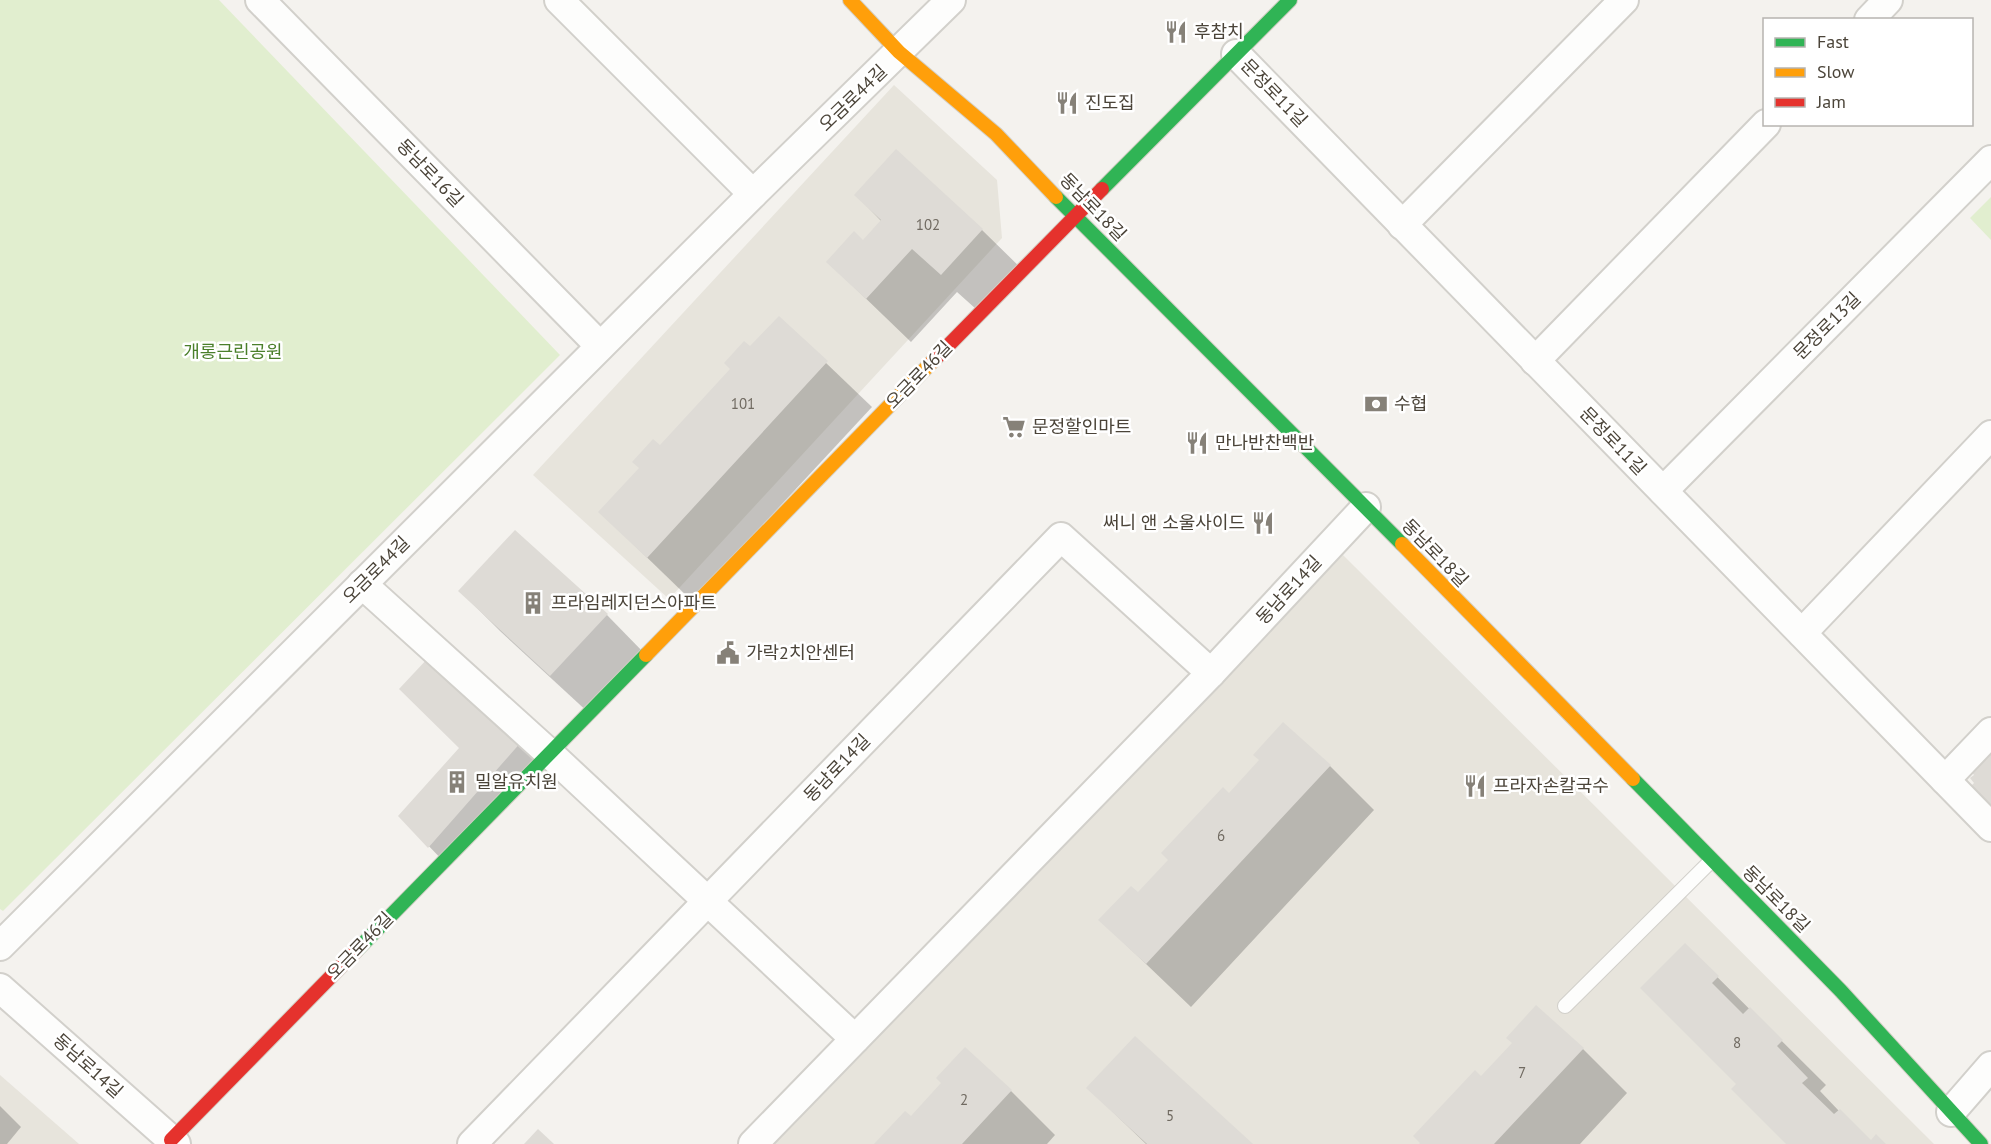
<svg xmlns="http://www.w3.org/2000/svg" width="1991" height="1144" font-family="'PT Sans','Noto Sans KR',sans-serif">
<rect width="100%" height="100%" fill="#f4f2ee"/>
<g fill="#e7e4dc">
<polygon points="894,85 997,180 1002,238 669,599 533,475"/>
<polygon points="1343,555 1934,1144 771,1144"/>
<polygon points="0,1075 79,1144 0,1144"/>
</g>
<g fill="#e1eecf">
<polygon points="0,0 219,0 560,355 3,911 0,909"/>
<polygon points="1991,197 1991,240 1970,218"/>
</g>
<g fill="#0003">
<polygon points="896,151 982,230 1027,274 986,318 957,292 911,342 828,262 863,242 882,222 856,195"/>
<polygon points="779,318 872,407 692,601 600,512"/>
<polygon points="460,591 607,615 646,655 591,715 500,631"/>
<polygon points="429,659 539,760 447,865 400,816 461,748"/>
<polygon points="1330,766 1374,810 1191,1007 1100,920 1138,894 1229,795"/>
<polygon points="1685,945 1826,1085 1820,1091 1839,1111 1871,1142 1884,1144 1788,1144"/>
<polygon points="1583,1049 1627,1093 1580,1144 1421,1144 1481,1078"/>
<polygon points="1088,1088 1250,1144 1146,1144"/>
<polygon points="1011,1091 1055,1135 1047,1144 876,1144 911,1118"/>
<polygon points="0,1106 21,1127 7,1144 0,1144"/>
</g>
<g fill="#dedbd6">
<polygon points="896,149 983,229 941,275 912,249 866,299 826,262 854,231 863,240 881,220 854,195"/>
<polygon points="779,316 828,361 647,558 598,512 639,468 632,462 653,439 660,445 730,369 724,363 744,341 750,346"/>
<polygon points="515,530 608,614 550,676 458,591"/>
<polygon points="429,657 522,741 428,848 398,816 459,748 399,689"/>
<polygon points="1283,722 1331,765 1146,964 1098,920 1131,886 1138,892 1168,860 1161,853 1223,787 1229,793 1259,760 1253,755"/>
<polygon points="1991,746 1991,808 1970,787 1974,783 1970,778 1974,775 1970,770"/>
<polygon points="1685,943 1719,976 1712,983 1743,1014 1750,1007 1783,1040 1777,1046 1808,1078 1802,1083 1834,1114 1840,1109 1871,1140 1876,1134 1886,1144 1786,1144 1731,1089 1736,1084 1640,988"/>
<polygon points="1536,1005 1584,1048 1494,1144 1419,1144 1420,1143 1413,1136 1475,1070 1481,1076 1512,1043 1506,1038"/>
<polygon points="1135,1036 1253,1144 1147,1144 1086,1088"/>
<polygon points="965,1047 1012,1090 962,1144 874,1144 905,1111 911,1116 941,1083 936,1078"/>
<polygon points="538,1129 554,1144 524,1144"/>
</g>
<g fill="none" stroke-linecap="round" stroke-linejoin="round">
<g stroke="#d2d0cb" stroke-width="16">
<polyline id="lane" points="1565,1006 1712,860"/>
</g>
<g stroke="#d2d0cb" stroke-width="32">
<g id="street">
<polyline points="260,0 600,346"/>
<polyline points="559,0 753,194"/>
<polyline points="1869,20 1888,0"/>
<polyline points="1236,54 1991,827"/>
<polyline points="1402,225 1624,0"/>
<polyline points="1535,361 1766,124"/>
<polyline points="1663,491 1991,160"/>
<polyline points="362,584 549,753 855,1039"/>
<polyline points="1802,633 1991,435"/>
<polyline points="1945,780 1991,732"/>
<polyline points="0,946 753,194 951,0"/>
<polyline points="0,988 176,1144"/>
<polyline points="1951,1112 1991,1066"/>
<polyline points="472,1144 1061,537 1211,673"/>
<polyline points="753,1144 1211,673 1366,507"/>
</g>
</g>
<g stroke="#d3cfc5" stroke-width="16">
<g id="fast">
<polyline points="1102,189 1290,0"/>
<polyline points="1056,197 1402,544"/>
<polyline points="1633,779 1841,991 1981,1144"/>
<polyline points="356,951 646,655"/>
</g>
</g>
<g stroke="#d3cfc5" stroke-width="16">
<g id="slow">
<polyline points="850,0 899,52 996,134 1056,197"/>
<polyline points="1402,544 1633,779"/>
<polyline points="646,655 933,361"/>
</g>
</g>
<g stroke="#d3cfc5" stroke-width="16">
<g id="jam">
<polyline points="933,361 1102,189"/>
<polyline points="171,1140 356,951"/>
</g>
</g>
<use href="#lane" stroke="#fdfdfc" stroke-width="14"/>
<use href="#street" stroke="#fdfdfc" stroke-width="28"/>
<use href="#fast" stroke="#30b455" stroke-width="14"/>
<use href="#slow" stroke="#ff9f0a" stroke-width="14"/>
<use href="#jam" stroke="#e5322d" stroke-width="14"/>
</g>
<defs>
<g id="restaurant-bare" transform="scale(1.8)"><path d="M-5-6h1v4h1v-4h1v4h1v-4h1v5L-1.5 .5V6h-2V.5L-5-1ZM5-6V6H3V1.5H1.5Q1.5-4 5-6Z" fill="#868178" stroke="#fff" stroke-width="2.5" paint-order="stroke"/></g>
<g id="bank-bare" transform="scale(1.8)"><path d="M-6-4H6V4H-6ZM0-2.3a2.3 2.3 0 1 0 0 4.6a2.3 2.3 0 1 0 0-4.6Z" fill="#868178" stroke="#fff" stroke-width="2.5" paint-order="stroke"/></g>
<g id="supermarket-bare" transform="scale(1.8)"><path d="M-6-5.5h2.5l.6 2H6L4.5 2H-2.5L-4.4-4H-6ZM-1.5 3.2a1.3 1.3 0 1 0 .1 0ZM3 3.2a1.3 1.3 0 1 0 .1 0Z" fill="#868178" stroke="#fff" stroke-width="2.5" paint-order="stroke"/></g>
<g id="building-bare" transform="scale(1.8)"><path d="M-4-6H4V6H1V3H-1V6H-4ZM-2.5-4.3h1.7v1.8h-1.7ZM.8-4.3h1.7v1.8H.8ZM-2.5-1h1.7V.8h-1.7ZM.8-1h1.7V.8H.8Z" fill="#868178" stroke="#fff" stroke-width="2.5" paint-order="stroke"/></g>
<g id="civic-bare" transform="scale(1.8)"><path d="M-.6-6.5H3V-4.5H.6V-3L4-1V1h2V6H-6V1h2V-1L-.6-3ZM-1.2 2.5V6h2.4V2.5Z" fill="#868178" stroke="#fff" stroke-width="2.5" paint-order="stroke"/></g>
</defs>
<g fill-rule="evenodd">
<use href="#restaurant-bare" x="1176" y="32"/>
<use href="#restaurant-bare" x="1067" y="103"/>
<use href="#bank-bare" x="1376" y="404"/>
<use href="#supermarket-bare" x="1014" y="427"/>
<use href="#restaurant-bare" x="1197" y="443"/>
<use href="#restaurant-bare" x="1263" y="523"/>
<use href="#building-bare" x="533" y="603"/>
<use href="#civic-bare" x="728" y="653"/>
<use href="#building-bare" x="457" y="782"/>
<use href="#restaurant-bare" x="1475" y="786"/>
</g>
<g text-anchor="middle" stroke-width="5" stroke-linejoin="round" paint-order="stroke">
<g font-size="15" fill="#706a61">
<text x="928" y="230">102</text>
<text x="743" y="409">101</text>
<text x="1221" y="841">6</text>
<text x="1737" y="1048">8</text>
<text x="1522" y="1078">7</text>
<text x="964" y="1105">2</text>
<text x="1170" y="1121">5</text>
</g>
<g font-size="18" fill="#4b4439" stroke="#fff" text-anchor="start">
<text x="1194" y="38">후참치</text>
<text x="1085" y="109">진도집</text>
<text x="1394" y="410">수협</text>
<text x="1032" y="433">문정할인마트</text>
<text x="1215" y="449">만나반찬백반</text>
<text x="1245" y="529" text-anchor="end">써니 앤 소울사이드</text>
<text x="551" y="609">프라임레지던스아파트</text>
<text x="746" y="659">가락2치안센터</text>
<text x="475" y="788">밀알유치원</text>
<text x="1493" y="792">프라자손칼국수</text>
</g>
<g font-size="18" fill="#4b4439" stroke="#fff">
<text transform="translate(1274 93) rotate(46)" y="6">문정로11길</text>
<text transform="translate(853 98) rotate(-44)" y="6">오금로44길</text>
<text transform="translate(430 173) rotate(46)" y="6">동남로16길</text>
<text transform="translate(1093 207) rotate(46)" y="6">동남로18길</text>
<text transform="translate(1827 326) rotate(-45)" y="6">문정로13길</text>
<text transform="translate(919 375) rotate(-46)" y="6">오금로46길</text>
<text transform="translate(1613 441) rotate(46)" y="6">문정로11길</text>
<text transform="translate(1435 553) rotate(46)" y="6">동남로18길</text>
<text transform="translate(376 570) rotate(-45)" y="6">오금로44길</text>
<text transform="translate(1289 590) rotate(-47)" y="6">동남로14길</text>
<text transform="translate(837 768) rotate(-46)" y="6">동남로14길</text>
<text transform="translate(1776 899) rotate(45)" y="6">동남로18길</text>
<text transform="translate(360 946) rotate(-46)" y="6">오금로46길</text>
<text transform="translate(88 1066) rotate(42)" y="6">동남로14길</text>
</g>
<g font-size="18" fill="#4a7f2a" stroke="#fff">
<text x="233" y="358">개롱근린공원</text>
</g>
</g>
<rect x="1763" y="18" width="210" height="108" fill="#ffffff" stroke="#b7b4b0" stroke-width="1.5"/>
<rect x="1775" y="38" width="30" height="9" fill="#30b455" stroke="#b7b4b0" stroke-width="1.5"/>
<text x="1817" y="48" font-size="18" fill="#4b4439">Fast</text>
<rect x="1775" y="68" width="30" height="9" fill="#ff9f0a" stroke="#b7b4b0" stroke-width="1.5"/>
<text x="1817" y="78" font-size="18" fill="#4b4439">Slow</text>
<rect x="1775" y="98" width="30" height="9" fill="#e5322d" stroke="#b7b4b0" stroke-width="1.5"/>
<text x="1817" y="108" font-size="18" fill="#4b4439">Jam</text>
</svg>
